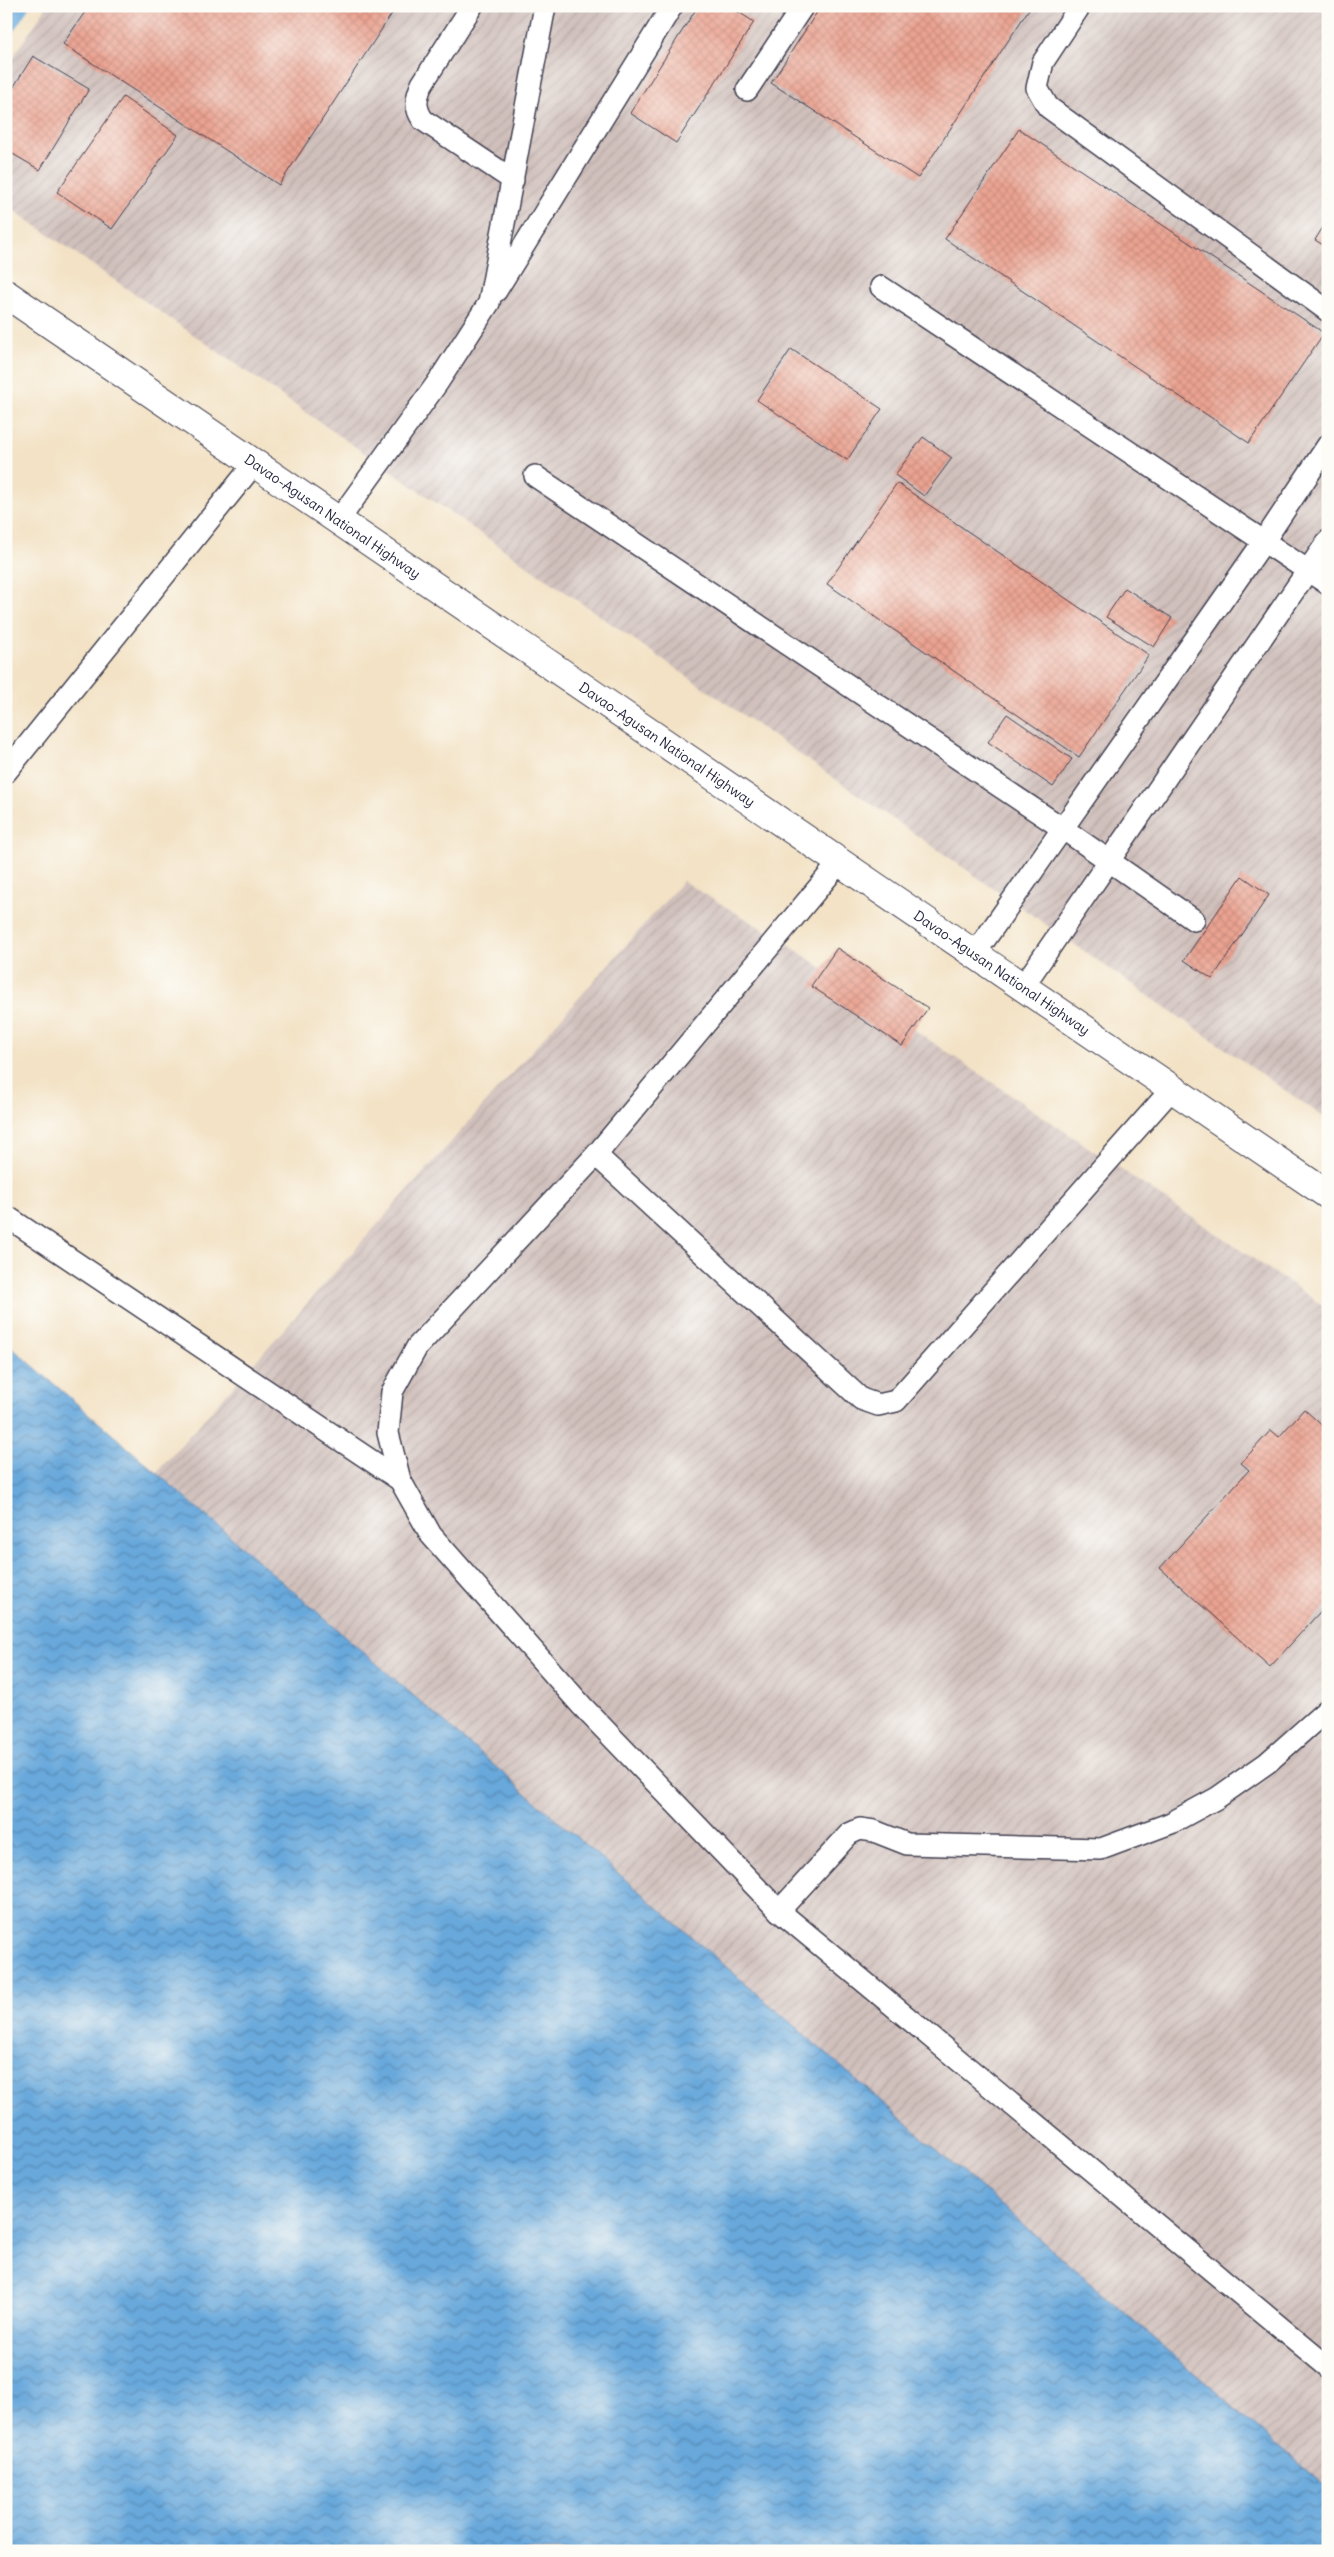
<svg xmlns="http://www.w3.org/2000/svg" width="1334" height="2557" font-family="Delius,sans-serif">
<defs>
<pattern id="industrial-furrows" width="10" height="10" patternUnits="userSpaceOnUse" patternTransform="scale(1.25)"><rect width="10" height="10" fill="#d0c0bc"/><path d="M-1 1l2-2M0 10L10 0M9 11l2-2" fill="none" stroke="#b2a5a2"/></pattern>
<pattern id="water-waves" width="16" height="10" patternUnits="userSpaceOnUse" patternTransform="scale(1.25)"><rect width="16" height="10" fill="#68a8db"/><path d="M0 5q4-4 8 0t8 0" fill="none" stroke="#5588b3"/></pattern>
<pattern id="building-cross-hatch" width="8" height="8" patternUnits="userSpaceOnUse" patternTransform="scale(1.25)"><rect width="8" height="8" fill="#eba391"/><path d="M0 0l8 8M0 8l8-8" fill="none" stroke="#c98c7e"/></pattern>
</defs>
<rect width="100%" height="100%" fill="#fdfcf7"/>
<filter id="ink" filterUnits="userSpaceOnUse"><feTurbulence type="fractalNoise" baseFrequency=".02" numOctaves="2"/><feDisplacementMap in="SourceGraphic" scale="10" xChannelSelector="R" yChannelSelector="G"/><feConvolveMatrix kernelMatrix="1 2 1 2 8 2 1 2 1" color-interpolation-filters="sRGB"/></filter>
<filter id="wash" filterUnits="userSpaceOnUse"><feTurbulence type="fractalNoise" baseFrequency=".0096" numOctaves="4" result="noise"/><feDisplacementMap in="SourceGraphic" scale="20" xChannelSelector="R" yChannelSelector="G"/><feGaussianBlur stdDeviation="1.12" result="paint"/><feColorMatrix in="noise" values="0 0 0 0 0 0 0 0 0 0 0 0 0 0 0 0 0 1.4 0 .05"/><feComposite in="paint" operator="in"/></filter>
<g filter="url(#wash)">
<rect width="100%" height="100%" fill="#f3e2c5"/>
<g fill="url(#industrial-furrows)">
<polygon points="47,6 1328,6 1328,1120 6,205 6,68"/>
<polygon points="683,881 778,938 1328,1309 1328,2489 157,1472"/>
</g>
<polygon fill="url(#water-waves)" stroke="#45658b" points="6,1342 1328,2489 1328,2551 6,2551"/>
<polygon fill="#f3e2c5" points="6,1339 8,1340 159,1470 157,1472 6,1342"/>
<g fill="none" stroke-linecap="round" stroke-linejoin="round">
<polyline stroke="#68a8db" stroke-width="12" points="6,32 23,6"/>
</g>
<g id="blocks">
<g fill="url(#building-cross-hatch)">
<polygon points="89,6 397,6 279,185 63,44"/>
<polygon points="698,6 729,6 754,22 676,143 630,113"/>
<polygon points="821,6 1031,6 918,178 771,83"/>
<polygon points="33,56 89,89 40,170 6,150 6,99"/>
<polygon points="123,97 178,135 112,229 57,192"/>
<polygon points="1019,129 1324,333 1249,443 945,239"/>
<polygon points="1328,219 1328,248 1315,240"/>
<polygon points="791,349 882,409 847,460 757,400"/>
<polygon points="923,437 952,458 924,496 895,475"/>
<polygon points="897,483 1149,655 1079,757 827,584"/>
<polygon points="1125,588 1172,618 1154,647 1106,617"/>
<polygon points="1007,714 1072,759 1053,787 988,742"/>
<polygon points="1242,876 1269,895 1212,979 1184,960"/>
<polygon points="837,948 928,1008 902,1046 811,986"/>
<polygon points="1304,1409 1328,1431 1328,1603 1270,1667 1160,1568 1249,1470 1241,1463 1271,1430 1279,1437"/>
</g>
</g>
</g>
<g filter="url(#ink)">
<use href="#blocks" fill-opacity="0" stroke="#413f50" stroke-width="1"/>
<g fill="none" stroke-linecap="round" stroke-linejoin="round">
<g stroke="#413f50" stroke-width="24">
<g id="service">
<path d="M472 6 422 84C416 98 414 107 423 120L513 180"/>
<polyline points="1080,6 1043,62 1037,88 1048,107 1328,311"/>
<polyline points="747,90 803,6"/>
<polyline points="881,287 1328,584"/>
<polyline points="496,291 672,6"/>
<polyline points="535,476 1062,828 1194,920"/>
<polyline points="338,521 438,382 489,303 545,6"/>
<polyline points="6,772 254,464"/>
<polyline points="839,863 596,1155 417,1347 392,1392 388,1433 400,1480 431,1535 582,1706 779,1911 1328,2367"/>
<polyline points="974,955 1264,541 1328,445"/>
<polyline points="1022,988 1328,541"/>
<polyline points="596,1155 861,1399 878,1405 896,1401 1171,1090"/>
<polyline points="6,1216 400,1480"/>
<polyline points="779,1911 849,1834 860,1829 874,1831 907,1844 1101,1849 1171,1823 1217,1798 1267,1763 1328,1709"/>
</g>
</g>
<g stroke="#413f50" stroke-width="30">
<g id="trunk">
<path id="s1" d="M6 294 1328 1195"/>
</g>
</g>
<use href="#service" stroke="#fff" stroke-width="21"/>
<use href="#trunk" stroke="#fff" stroke-width="28"/>
</g>
</g>
<g text-anchor="middle" stroke-width="5" stroke-linejoin="round" paint-order="stroke">
<g font-size="14" fill="#22223b" stroke="#fdfcf7">
<text dy="5" stroke="none"><textPath href="#s1" startOffset="395">Davao-Agusan National Highway</textPath></text>
<text dy="5" stroke="none"><textPath href="#s1" startOffset="800">Davao-Agusan National Highway</textPath></text>
<text dy="5" stroke="none"><textPath href="#s1" startOffset="1205">Davao-Agusan National Highway</textPath></text>
</g>
</g>
<rect width="1334" height="2557" fill="none" stroke="#fdfcf7" stroke-width="25"/>
</svg>
